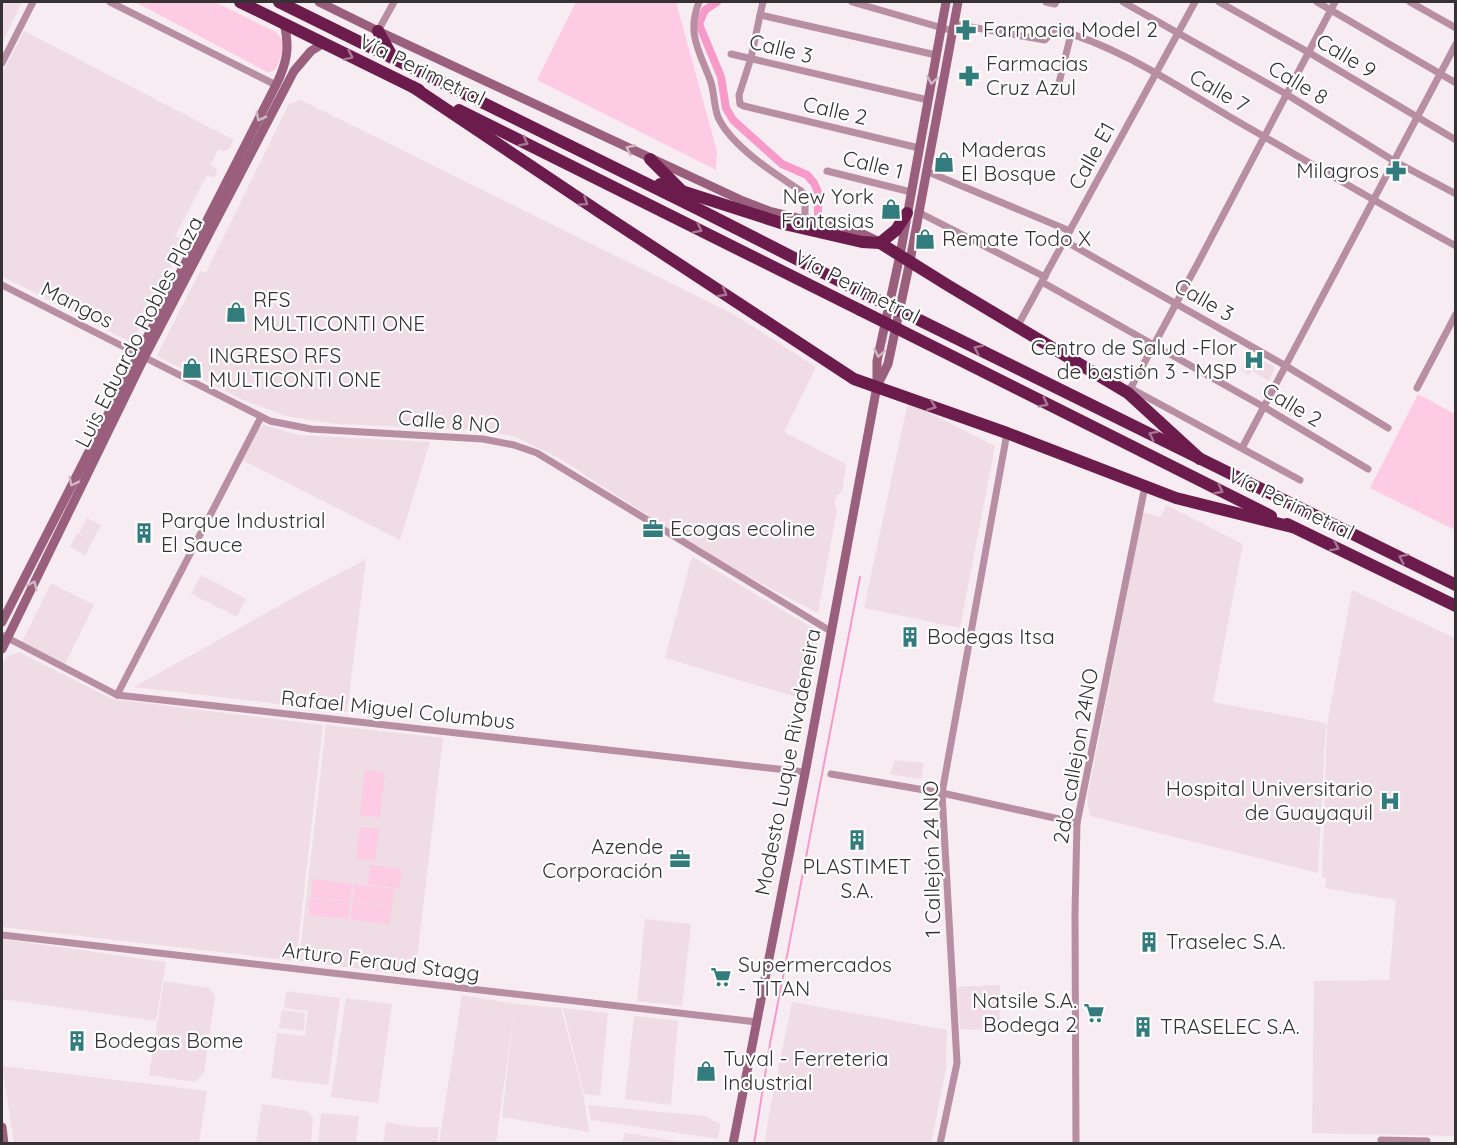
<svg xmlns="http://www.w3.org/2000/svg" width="1457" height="1145" font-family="Quicksand,sans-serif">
<rect width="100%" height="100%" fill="#f7ecf1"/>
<g fill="#f0dce5">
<polygon points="2,2 22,2 2,43"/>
<polygon points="24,31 234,140 229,149 223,151 219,149 210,165 216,168 217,172 214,178 207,175 175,236 184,242 132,343 2,276 2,74"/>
<polygon points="301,100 735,315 816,367 784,432 846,464 842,492 837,495 834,503 837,510 818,613 715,559 559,458 514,436 474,430 336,424 285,416 241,399 157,356 200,271 206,273 207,270 289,104"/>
<polygon points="1250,353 1275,367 1269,381 1252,371 1249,375 1241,370"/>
<polygon points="908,402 995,446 960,628 864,608"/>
<polygon points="264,425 298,435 430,442 400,540 242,460 258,429"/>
<polygon points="1166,505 1243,544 1213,702 1326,723 1318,873 1090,816 1087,799 1143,512 1161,517"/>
<polygon points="87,518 101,525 85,555 70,547 77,533 91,540 79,533"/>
<polygon points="693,557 816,630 803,699 665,658 690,563"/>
<polygon points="366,559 347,712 134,687 302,593"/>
<polygon points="201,575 246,599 237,617 191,594"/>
<polygon points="51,583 94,605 65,664 22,642"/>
<polygon points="1352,590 1455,638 1455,1136 1312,1133 1314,981 1389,980 1396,900 1325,888 1326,878 1322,877 1327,725"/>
<polygon points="19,652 112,699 323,725 296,961 2,927 2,666 6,657"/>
<polygon points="326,725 443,738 415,976 299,961"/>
<polygon points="895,760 924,763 921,779 890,774"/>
<polygon points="645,919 691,924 682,1006 637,1001"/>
<polygon points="2,939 166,962 156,1021 2,999"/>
<polygon points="164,981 209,988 215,996 204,1073 195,1082 149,1075"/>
<polygon points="1000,985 1000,1030 960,1029 957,987"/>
<polygon points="286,991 340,998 328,1085 271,1078 277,1033 305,1036 308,1011 284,1008"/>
<polygon points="462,995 515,1004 561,1008 584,1098 589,1132 502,1117 514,1010 496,1143 439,1143"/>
<polygon points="346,998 392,1004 378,1103 331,1097"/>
<polygon points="792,1002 947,1030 946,1068 931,1143 765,1143 768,1119"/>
<polygon points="563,1008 608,1013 600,1096 584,1094"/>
<polygon points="282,1010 305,1013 304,1031 279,1028"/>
<polygon points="634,1016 678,1021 671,1105 625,1099"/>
<polygon points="2,1066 207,1091 199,1143 14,1143"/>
<polygon points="262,1104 307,1111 313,1118 311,1143 256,1143"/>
<polygon points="588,1105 705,1116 720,1124 718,1139 591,1120"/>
<polygon points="321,1113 359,1116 356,1143 318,1143"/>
<polygon points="386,1122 415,1127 439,1127 437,1143 383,1143"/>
<polygon points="625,1133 690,1143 622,1143"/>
</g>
<g fill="#fdcbe3">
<path d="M135 2H215L276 32C288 44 281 55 276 69L269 73Z"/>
<polygon points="576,2 678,2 677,6 717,151 716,170 537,80"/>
<polygon points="1418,394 1455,414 1455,530 1370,488"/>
<polygon points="365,770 385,773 380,817 360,815"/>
<polygon points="360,827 379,829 375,861 356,858"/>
<polygon points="370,865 402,869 400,889 368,884"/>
<polygon points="312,879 352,884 350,901 311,897"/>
<polygon points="354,884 394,889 392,906 353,901"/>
<polygon points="310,898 350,902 348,919 309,915"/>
<polygon points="352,902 392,907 389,924 351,920"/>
</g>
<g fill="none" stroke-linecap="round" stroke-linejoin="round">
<polyline stroke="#f79aca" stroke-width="2" points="754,1144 770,1044 860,577"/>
<polyline stroke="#f79aca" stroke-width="8" points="717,2 705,10 699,24 721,77 726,108 733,120 782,164 807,175 814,183 818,192 818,214"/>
<g stroke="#b78ea2" stroke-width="7">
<polyline points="110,2 276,85"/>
<path d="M699 2C687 32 698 49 709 77 715 90 713 104 718 117 731 146 775 174 801 191L805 196V221"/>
<polyline points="852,2 953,31"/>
<polyline points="1046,2 1055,4 1056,2"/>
<polyline points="1123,2 1286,94 1394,161 1456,194"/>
<polyline points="1219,2 1308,52 1456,140"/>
<polyline points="1317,2 1456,83"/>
<polyline points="1410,2 1456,28"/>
<polyline points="760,15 763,2"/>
<path d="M954 24 1045 40 1055 29C1118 46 1174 84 1230 117 1305 160 1379 204 1456 246"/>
<polyline points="378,31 394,2"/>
<polyline points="731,54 928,100"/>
<polyline points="2,63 33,2"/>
<polyline points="1057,91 1071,34"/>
<polyline points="919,148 744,106 740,104 739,95 751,58 760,15 936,55"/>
<polyline points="827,171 911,192"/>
<polyline points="926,171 1070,231"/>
<polyline points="918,212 1045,277"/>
<polyline points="1065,241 1286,366 1388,428"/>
<polyline points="1042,282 1264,407 1368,469"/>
<polyline points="2,285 270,421 311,429 483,439 514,445 537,453 832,632"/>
<polyline points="1017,327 1195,2"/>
<polyline points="1130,388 1300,480"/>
<polyline points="1417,388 1456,314"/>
<polyline points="1128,393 1199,261 1335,2"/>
<polyline points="1242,448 1456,44"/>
<polyline points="2,635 117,695 805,772"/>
<polyline points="117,695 261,417"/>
<polyline points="831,774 942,793 1077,823"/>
<polyline points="2,935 757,1022"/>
<polyline points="940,1144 957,1063 942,793 1007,433"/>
<polyline points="1076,1144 1075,914 1077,823 1145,486"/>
<polyline points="1381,1144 1381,1140 1427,1141 1427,1144"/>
</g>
<g stroke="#995f7d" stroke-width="9">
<polyline points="319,2 378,31 743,201 769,211 863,234 878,241"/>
<polyline points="878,384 888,364 910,261 958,2"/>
<path d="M2 622 276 85C287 63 290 47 284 23"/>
<polyline points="2,649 144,358 294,71 311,51 324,43"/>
<polyline points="2,1127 4,1144"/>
<polyline points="733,1144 806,768 877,386 877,361 900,255 946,2"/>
</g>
<g stroke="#6c1c4c" stroke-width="12">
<polyline points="240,2 419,90"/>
<polyline points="279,2 700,210 865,294"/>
<polyline points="378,31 393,58"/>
<polyline points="413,87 604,215 854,379 1007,433 1176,498 1292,527"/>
<polyline points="459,110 860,310"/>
<polyline points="650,159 681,190"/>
<polyline points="660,184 784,224 862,242 880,243 949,286 1128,393 1200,459"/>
<polyline points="880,243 896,230 907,213"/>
<polyline points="905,313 1456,585"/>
<polyline points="898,329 1271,516"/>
<polyline points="1287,524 1456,606"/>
</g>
<g stroke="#6c1c4c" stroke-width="12">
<polyline points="865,294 905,313"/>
<polyline points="860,310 898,329"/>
</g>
</g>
<defs><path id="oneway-chevron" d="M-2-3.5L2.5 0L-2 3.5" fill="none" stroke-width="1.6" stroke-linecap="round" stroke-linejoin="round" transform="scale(1.5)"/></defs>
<g stroke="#a77794">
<use href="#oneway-chevron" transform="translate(349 56) rotate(26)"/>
<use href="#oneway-chevron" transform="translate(524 142) rotate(27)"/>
<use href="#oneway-chevron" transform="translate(584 202) rotate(34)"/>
<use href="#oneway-chevron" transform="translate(698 229) rotate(27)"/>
<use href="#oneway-chevron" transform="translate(723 293) rotate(31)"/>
<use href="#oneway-chevron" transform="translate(978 349) rotate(-154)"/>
<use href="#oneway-chevron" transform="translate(1044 403) rotate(27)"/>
<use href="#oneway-chevron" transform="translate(932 406) rotate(20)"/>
<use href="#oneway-chevron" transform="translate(1153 435) rotate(-154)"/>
<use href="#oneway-chevron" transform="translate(1219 490) rotate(27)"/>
<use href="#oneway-chevron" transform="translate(1335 547) rotate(26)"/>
<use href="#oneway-chevron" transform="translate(1403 558) rotate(-154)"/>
</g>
<g stroke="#d1b7c4">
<use href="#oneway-chevron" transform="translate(932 80) rotate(100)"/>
<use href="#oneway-chevron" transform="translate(260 117) rotate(117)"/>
<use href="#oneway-chevron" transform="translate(630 149) rotate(-155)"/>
<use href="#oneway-chevron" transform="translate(879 353) rotate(101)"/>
<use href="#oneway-chevron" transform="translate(73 482) rotate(117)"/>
<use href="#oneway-chevron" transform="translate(33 585) rotate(-64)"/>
</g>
<defs>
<g id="pharmacy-bare" transform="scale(1.62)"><path d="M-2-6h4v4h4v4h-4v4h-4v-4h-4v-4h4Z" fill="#337c7e" stroke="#fff" stroke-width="2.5" paint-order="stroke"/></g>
<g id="shop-bare" transform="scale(1.62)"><path d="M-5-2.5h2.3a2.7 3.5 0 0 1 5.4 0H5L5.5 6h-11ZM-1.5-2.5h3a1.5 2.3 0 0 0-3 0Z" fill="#337c7e" stroke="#fff" stroke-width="2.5" paint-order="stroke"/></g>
<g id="hospital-bare" transform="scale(1.62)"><path d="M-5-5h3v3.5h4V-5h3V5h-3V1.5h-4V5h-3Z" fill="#337c7e" stroke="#fff" stroke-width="2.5" paint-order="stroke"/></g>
<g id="office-bare" transform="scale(1.62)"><path d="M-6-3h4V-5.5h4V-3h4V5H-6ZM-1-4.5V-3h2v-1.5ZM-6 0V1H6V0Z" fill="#337c7e" stroke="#fff" stroke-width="2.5" paint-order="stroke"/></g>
<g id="building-bare" transform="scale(1.62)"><path d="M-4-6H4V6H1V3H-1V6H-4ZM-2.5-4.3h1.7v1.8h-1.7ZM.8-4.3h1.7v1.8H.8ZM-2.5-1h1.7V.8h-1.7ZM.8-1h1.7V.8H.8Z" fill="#337c7e" stroke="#fff" stroke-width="2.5" paint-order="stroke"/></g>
<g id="supermarket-bare" transform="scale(1.62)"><path d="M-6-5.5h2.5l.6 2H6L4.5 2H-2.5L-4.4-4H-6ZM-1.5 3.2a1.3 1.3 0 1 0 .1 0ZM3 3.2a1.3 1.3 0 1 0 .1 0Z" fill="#337c7e" stroke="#fff" stroke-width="2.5" paint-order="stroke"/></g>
</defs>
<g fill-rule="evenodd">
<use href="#pharmacy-bare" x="966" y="30"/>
<use href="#pharmacy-bare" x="969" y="76"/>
<use href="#shop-bare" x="944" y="162"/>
<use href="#pharmacy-bare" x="1396" y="171"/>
<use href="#shop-bare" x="891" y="209"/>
<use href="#shop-bare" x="925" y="239"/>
<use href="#shop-bare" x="236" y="312"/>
<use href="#hospital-bare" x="1254" y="360"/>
<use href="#shop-bare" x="192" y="368"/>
<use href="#office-bare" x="653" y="529"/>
<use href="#building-bare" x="144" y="533"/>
<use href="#building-bare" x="910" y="637"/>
<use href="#hospital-bare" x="1390" y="801"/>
<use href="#building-bare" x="857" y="840"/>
<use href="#office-bare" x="680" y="859"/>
<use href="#building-bare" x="1149" y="942"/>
<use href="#supermarket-bare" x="721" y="977"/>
<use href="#supermarket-bare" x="1094" y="1013"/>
<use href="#building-bare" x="1143" y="1027"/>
<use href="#building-bare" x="77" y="1041"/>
<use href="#shop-bare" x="706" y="1071"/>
</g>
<g text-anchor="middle" stroke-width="4.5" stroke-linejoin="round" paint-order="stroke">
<g font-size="21" fill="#363234" stroke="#fff" text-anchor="start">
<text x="983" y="37">Farmacia Model 2</text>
<text x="986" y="71">Farmacias<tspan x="986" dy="24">Cruz Azul</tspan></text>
<text x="961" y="157">Maderas<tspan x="961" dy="24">El Bosque</tspan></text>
<text x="1379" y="178" text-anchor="end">Milagros</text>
<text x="874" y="204" text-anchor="end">New York<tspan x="874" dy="24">Fantasias</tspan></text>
<text x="942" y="246">Remate Todo X</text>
<text x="253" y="307">RFS<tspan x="253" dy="24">MULTICONTI ONE</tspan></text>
<text x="1237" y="355" text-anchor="end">Centro de Salud -Flor<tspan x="1237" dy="24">de bastión 3 - MSP</tspan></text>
<text x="209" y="363">INGRESO RFS<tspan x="209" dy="24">MULTICONTI ONE</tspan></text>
<text x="161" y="528">Parque Industrial<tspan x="161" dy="24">El Sauce</tspan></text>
<text x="670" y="536">Ecogas ecoline</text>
<text x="927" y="644">Bodegas Itsa</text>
<text x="1373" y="796" text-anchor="end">Hospital Universitario<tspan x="1373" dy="24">de Guayaquil</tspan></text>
<text x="663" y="854" text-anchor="end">Azende<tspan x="663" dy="24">Corporación</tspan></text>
<text x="857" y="874" text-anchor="middle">PLASTIMET<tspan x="857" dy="24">S.A.</tspan></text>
<text x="1166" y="949">Traselec S.A.</text>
<text x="738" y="972">Supermercados<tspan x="738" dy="24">- TITAN</tspan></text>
<text x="1077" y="1008" text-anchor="end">Natsile S.A.<tspan x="1077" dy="24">Bodega 2</tspan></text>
<text x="1160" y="1034">TRASELEC S.A.</text>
<text x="94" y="1048">Bodegas Bome</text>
<text x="723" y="1066">Tuval - Ferreteria<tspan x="723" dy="24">Industrial</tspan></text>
</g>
<g font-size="21" fill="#363234" stroke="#fff">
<text transform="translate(781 49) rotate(14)" y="7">Calle 3</text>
<text transform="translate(1346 56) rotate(31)" y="7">Calle 9</text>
<text transform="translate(422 70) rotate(26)" y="7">Vía Perimetral</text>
<text transform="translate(1298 83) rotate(31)" y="7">Calle 8</text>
<text transform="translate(1219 91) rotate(30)" y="7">Calle 7</text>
<text transform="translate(835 111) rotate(13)" y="7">Calle 2</text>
<text transform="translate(1092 156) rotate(-61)" y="7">Calle E1</text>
<text transform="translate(873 165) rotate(14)" y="7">Calle 1</text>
<text transform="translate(857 287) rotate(27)" y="7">Vía Perimetral</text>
<text transform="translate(1204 300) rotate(30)" y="7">Calle 3</text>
<text transform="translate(77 305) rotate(27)" y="7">Mangos</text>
<text transform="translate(139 332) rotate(-63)" y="7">Luis Eduardo Robles Plaza</text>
<text transform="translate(1292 405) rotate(31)" y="7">Calle 2</text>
<text transform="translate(449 422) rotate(5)" y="7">Calle 8 NO</text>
<text transform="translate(1291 504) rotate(26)" y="7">Vía Perimetral</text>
<text transform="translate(398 710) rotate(6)" y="7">Rafael Miguel Columbus</text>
<text transform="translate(1076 756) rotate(-80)" y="7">2do callejon 24NO</text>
<text transform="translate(788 762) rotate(-79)" y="7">Modesto Luque Rivadeneira</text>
<text transform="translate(932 859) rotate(-91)" y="7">1 Callejón 24 NO</text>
<text transform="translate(381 962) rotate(7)" y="7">Arturo Feraud Stagg</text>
</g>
</g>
<rect width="1457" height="1145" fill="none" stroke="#363234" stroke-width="6"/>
</svg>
